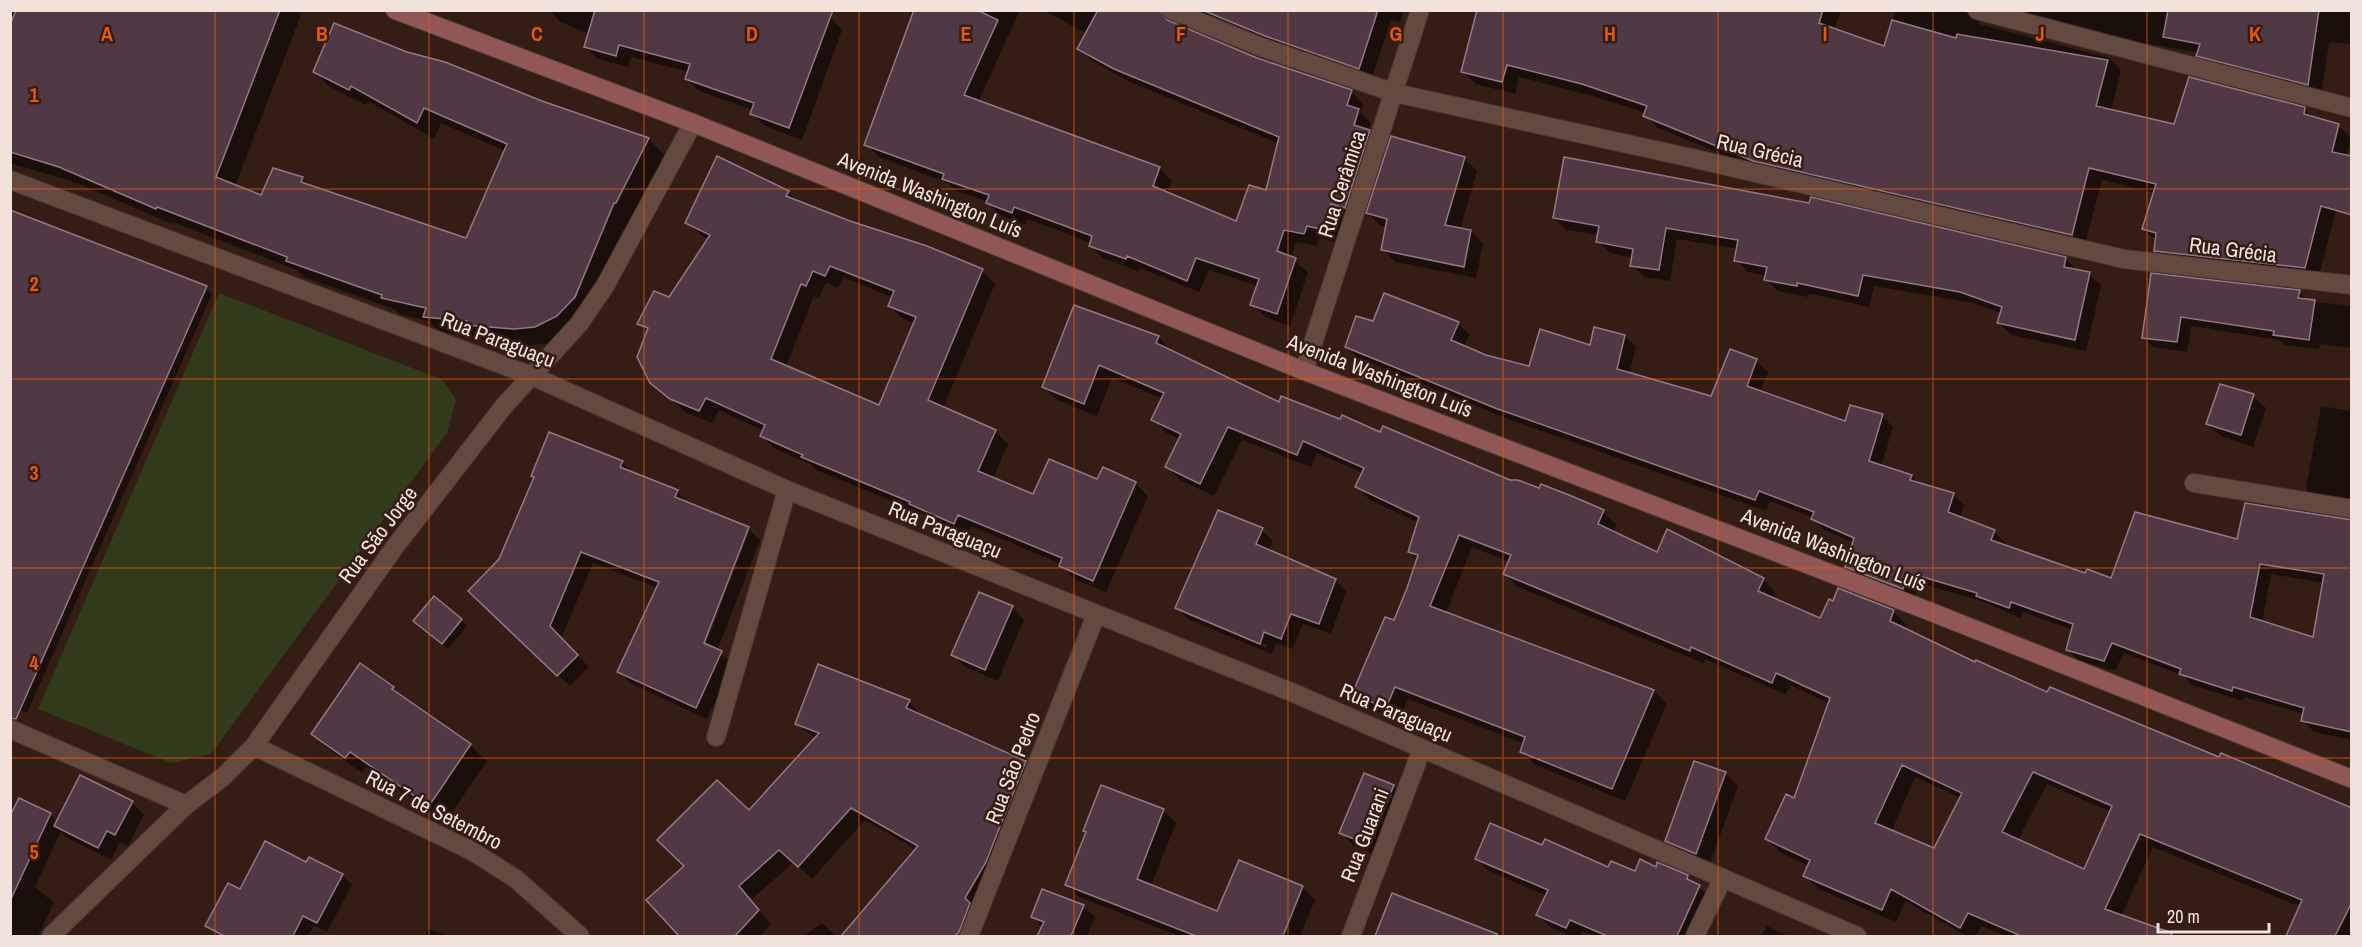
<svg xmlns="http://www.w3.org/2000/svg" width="2362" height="947" font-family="'Archivo Narrow',sans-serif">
<rect width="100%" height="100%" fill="#331d15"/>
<polygon fill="#313b1b" points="219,293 443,380 456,400 447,433 211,754 171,763 38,709"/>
<g fill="#0007" fill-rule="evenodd">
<polygon points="10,10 296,10 301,15 235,186 262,197 302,178 311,187 467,239 505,151 441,123 434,139 368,101 366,105 331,88 315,72 542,103 649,139 665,156 633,219 631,218 591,313 551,343 530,345 484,341 479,336 441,333 429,321 399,314 394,309 304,277 297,270 173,222 172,224 77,183 10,163"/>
<polygon points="549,10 812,10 830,17 842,30 802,140 765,126 752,114 753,110 699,91 686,79 689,72 631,57 628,67 598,59 586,47 589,34 561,22"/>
<polygon points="908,10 1020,10 978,102 1159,168 1172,181 1167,194 1237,223 1267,192 1279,144 1128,81 1092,61 1079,49 1087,34 1043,10 1404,10 1400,22 1391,20 1371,80 1172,19 1173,25 1257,59 1351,91 1363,104 1361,113 1371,123 1368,131 1382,144 1357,220 1343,216 1336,242 1320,238 1317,246 1296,242 1291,258 1308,272 1290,326 1265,317 1252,304 1258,286 1209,270 1199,292 1140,268 1138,271 1103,258 1090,245 1091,243 1027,219 1025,225 1000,215 988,202 957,191 948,183 879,157 866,144 914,16"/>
<polygon points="1530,10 1841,10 1834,30 1885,48 1896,10 2352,10 2352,44 2329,42 2321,97 2211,68 2199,53 2129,40 2128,46 1982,14 1979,24 2109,58 2121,70 2111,111 2175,126 2304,109 2314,118 2338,125 2351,138 2344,164 2347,166 2318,280 2168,263 2155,251 2157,241 2144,229 2155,193 2102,180 2084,247 1767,173 1658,128 1645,115 1646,113 1596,97 1519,77 1515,94 1476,84 1463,72"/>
<polygon points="1392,138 1465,159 1477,171 1460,229 1471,231 1483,244 1476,278 1395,262 1383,249 1387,227 1381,226 1368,213"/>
<path d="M788 192 799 202 982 271 995 284 943 408 995 431 1008 444 993 479 1034 496 1098 481 1135 483 1148 496 1106 592 1074 579 1061 564 971 526 967 536 919 512 816 470 810 464 775 449 762 436 764 431 719 410 712 423 685 412 652 382 648 332 639 323 670 299 708 240 687 223ZM843 277 893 298 890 306 903 319 915 324 880 407 786 367 814 296 819 298 826 283 838 288Z"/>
<polygon points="1554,218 2065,258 2077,270 2089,274 2101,285 2086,351 2011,335 1999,323 2001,313 1973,303 1874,286 1869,307 1809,293 1808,297 1778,291 1766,279 1767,276 1748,272 1736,260 1738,249 1677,239 1670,281 1644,277 1632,265 1633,258 1610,253 1598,241 1599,235 1566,230"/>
<polygon points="2152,275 2299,292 2308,301 2352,306 2352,348 2320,344 2319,349 2285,345 2279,340 2191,326 2187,352 2153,347 2143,337"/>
<polygon points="206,288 212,294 27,713 10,705"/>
<path d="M1374 323H1458L1469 334 1464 347 1486 357 1530 368 1591 347 1596 329 1625 336 1636 347 1629 374 1712 398 1731 351 1756 361 1768 372 1760 392 1846 423 1882 416 1893 427 1881 467 1911 476 1920 484 1953 494 1964 505 1960 518 1994 532 2006 543 2004 546 2086 574 2112 580 2238 541 2352 521V740L2314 732 2303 721 2304 714 2244 697 2243 701 2192 685 2184 676 2124 653 2115 671 2078 660 2067 649 2073 630 2023 612 2020 618 1984 602 1920 583 1914 599 1858 577 1846 566 1854 543 1824 530 1814 518 1770 501 1766 511 1508 419 1357 357 1346 346ZM2271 574 2324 583 2314 639 2262 623Z"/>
<path d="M1159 337 1171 352 1280 404 1381 434 1510 482 1574 498 1603 512 1617 525 1613 533 1657 554 1763 579 1776 593 1774 599 1821 620 1893 611 1907 625 1905 630 1976 664 2220 759 2352 807V936H2288L2301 907 2153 847 2121 916 2157 929 2164 936H2006L1982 926 1975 936H1967L1905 901 1896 922 1818 889 1805 875 1809 866 1780 852 1767 839 1795 800 1830 704 1790 685 1786 695 1705 659 1703 663 1518 587 1505 574 1510 562 1472 547 1446 613 1654 691 1667 704 1625 801 1535 765 1522 752 1525 744 1408 699 1400 720 1367 707 1354 694 1395 622 1418 560 1410 552 1419 523 1370 500 1357 487 1363 473 1317 453 1311 467 1242 440 1214 496 1180 480 1167 467 1180 439 1166 433 1153 419 1163 399 1112 378 1097 416 1057 400 1044 387ZM1915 777 1961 798 1934 850 1891 832ZM2047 784 2111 812 2085 871 2018 840Z"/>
<polygon points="2253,396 2266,408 2253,447 2221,436 2208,424"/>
<polygon points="2321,406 2352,411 2352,507 2317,500 2306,489"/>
<path d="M622 462 634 474 677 491 688 504 748 528 760 540 717 651 733 664 707 719 630 683 619 671 658 588 593 563 561 639 589 667 570 686 482 603 535 478 532 476ZM746 532H749L703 651 700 650Z"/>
<path d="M1262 530 1273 541 1269 551 1335 580 1346 591 1331 634 1303 624 1292 649 1276 643 1271 654 1188 619 1176 607ZM1188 612 1267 645 1266 648 1188 615Z"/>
<polygon points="1012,607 1024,620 998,681 965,667 953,655"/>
<polygon points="461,620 467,626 448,649 421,626"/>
<polygon points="393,688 406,701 470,745 487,761 446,821 366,767 362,773 330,750 313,734"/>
<polygon points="909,701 921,716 1025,763 1039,776 975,936 843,936 917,850 865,820 812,879 794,862 751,900 771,924 760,936 681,936 648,900 749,813 816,739 797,724"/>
<polygon points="1725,773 1738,786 1709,866 1679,853 1667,841"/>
<polygon points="1393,786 1406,799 1382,857 1353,845 1341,833"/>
<polygon points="132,802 144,815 128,846 120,842 111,860 68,838 61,831 35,887 54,903 38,936 10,936 10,818 50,814 57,822"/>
<polygon points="1163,810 1176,823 1151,886 1218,913 1302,887 1315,900 1300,936 1179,936 1079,897 1067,885"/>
<polygon points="1543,847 1609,869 1635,873 1657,869 1687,877 1711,898 1694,936 1594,936 1582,931 1580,936 1572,936 1550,927 1538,915 1547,896 1489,871 1476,859"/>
<polygon points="307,864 342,875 352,885 327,932 314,925 308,936 225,936 208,923 241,891"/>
<polygon points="1393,895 1494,935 1496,936 1376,936"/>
<polygon points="1083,906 1095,917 1087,936 1039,936 1043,927 1032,916"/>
<polygon points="822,923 836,936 804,936"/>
<polygon points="1767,926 1788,936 1761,936"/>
<polygon points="428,929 450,936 425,936"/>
</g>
<g fill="#503844" stroke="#937986" stroke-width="1.5" fill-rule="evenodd">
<polygon points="16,10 280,10 216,177 261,195 273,168 303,177 301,182 466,238 507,144 424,108 417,123 351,86 349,90 313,72 334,23 407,52 445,62 542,101 649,138 616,203 614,203 575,297 557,316 535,327 514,329 466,325 467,321 423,317 426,308 381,298 382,295 286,261 287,257 157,207 156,209 59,167 10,152 10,25"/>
<polygon points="595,10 833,10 789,128 750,114 754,103 685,79 690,64 619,45 616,56 584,47"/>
<polygon points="914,10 977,10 998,20 964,95 1160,167 1153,186 1236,221 1249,185 1266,190 1279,137 1114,69 1077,49 1098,10 1160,10 1167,20 1257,58 1352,90 1347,105 1359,109 1354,125 1370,130 1345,208 1331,204 1324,230 1307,226 1304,234 1284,230 1277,251 1296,258 1277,314 1250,305 1259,279 1196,258 1187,281 1127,256 1126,259 1089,246 1092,236 1014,207 1012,213 986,203 989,195 942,179 944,174 864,145"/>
<polygon points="1202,10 1378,10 1359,69 1265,36"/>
<polygon points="1477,10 1823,10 1819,23 1884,46 1892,20 1956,38 1957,34 2108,60 2096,106 2174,124 2189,77 2305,107 2304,114 2339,124 2332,152 2352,156 2352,215 2321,206 2305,268 2154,251 2156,233 2142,229 2156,184 2089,168 2072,235 1753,161 1643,116 1647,106 1582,84 1507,65 1502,82 1461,72"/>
<polygon points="2168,10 2319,10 2308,85 2196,56 2200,44 2163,37"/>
<polygon points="1391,136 1465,157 1445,225 1471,230 1464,267 1381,250 1387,219 1366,213"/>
<path d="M717 156 789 191 786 196 850 221 927 246 983 269 928 400 996 430 978 471 1033 494 1049 459 1097 479 1103 467 1136 482 1093 581 1059 566 1062 558 958 515 954 524 909 504 910 502 801 457 803 455 760 436 765 425 706 398 699 411 670 399 650 383 637 357 648 328 637 324 654 291 669 297 710 235 685 223ZM830 266 894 291 888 306 916 317 879 405 771 359 801 284 806 286 813 271 825 276Z"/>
<polygon points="1564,157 1809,203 1811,197 2066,257 2064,267 2090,272 2075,340 1997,323 2002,307 1960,292 1863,275 1858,296 1797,283 1797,286 1764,280 1767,267 1734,261 1738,240 1666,228 1659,270 1630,266 1633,249 1596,242 1599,226 1553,218"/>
<polygon points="10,210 207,286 16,719 10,718"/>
<polygon points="2151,273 2300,290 2298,298 2315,300 2309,340 2273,335 2274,331 2181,317 2177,342 2142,338"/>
<path d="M1384 293 1459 322 1451 340 1486 355 1529 366 1540 329 1590 345 1594 327 1625 335 1617 369 1711 396 1730 349 1757 359 1747 386 1845 421 1850 405 1883 414 1869 461 1912 475 1910 480 1954 493 1948 512 1995 530 1991 540 2085 573 2087 569 2111 578 2135 512 2237 539 2245 503 2352 520V732L2301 721 2304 708 2233 687 2232 691 2179 674 2181 669 2112 643 2104 661 2066 650 2073 624 2011 602 2009 608 1976 596 1977 593 1909 573 1903 589 1845 567 1854 538 1811 519 1814 512 1759 491 1755 500 1495 408 1345 347 1356 316 1373 321ZM2260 564 2324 574 2313 637 2250 617Z"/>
<path d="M1074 305 1159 336 1156 343 1279 402 1281 396 1340 419 1342 415 1380 432 1383 426 1510 480H1518L1539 488 1541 484 1574 497 1604 510 1598 524 1657 552 1667 529 1764 578 1758 591 1820 618 1829 599 1833 601 1838 588 1894 610 1890 621 1975 662 1976 660 2047 692 2050 687 2219 757 2221 753 2352 808V902L2335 936H2286L2302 900 2140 834 2105 909 2172 933 2171 936H2021L1968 913 1960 928 1891 889 1882 910 1803 876 1810 860 1765 839 1786 794 1794 798 1830 698 1776 673 1772 683 1691 647 1690 651 1503 574 1511 555 1459 535 1430 606 1654 690 1612 789 1520 752 1525 737 1395 687 1386 708 1352 694 1385 617 1394 620 1407 588 1418 555 1408 552 1419 517 1355 487 1364 468 1303 441 1297 455 1228 427 1200 484 1165 467 1181 434 1151 420 1164 393 1099 365 1084 404 1042 387ZM1902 765 1962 793 1934 848 1875 823ZM2033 772 2112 806 2084 869 2002 832Z"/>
<polygon points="2220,384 2254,394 2241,435 2206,424"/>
<polygon points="549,432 623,461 620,467 678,490 675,497 749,527 704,643 722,651 696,708 617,672 659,582 581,552 550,626 578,655 557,676 468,591 499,559 534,477 531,476"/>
<polygon points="1218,510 1263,528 1256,544 1336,579 1319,624 1291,614 1281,639 1264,632 1260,644 1175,608"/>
<polygon points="979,592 1013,606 985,670 951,655"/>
<polygon points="434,596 462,619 442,644 413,621"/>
<polygon points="360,663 394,687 392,689 471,744 429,806 350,752 345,758 311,734"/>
<polygon points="818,664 910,700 906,708 1026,761 986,862 965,898 970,903 959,932 955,936 841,936 918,846 851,808 798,867 779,850 739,886 759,910 735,936 679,936 646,900 684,866 657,840 717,780 749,810 819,733 795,724"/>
<polygon points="1694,761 1726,772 1696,854 1665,841"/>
<polygon points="1364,773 1394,785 1369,845 1339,833"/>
<polygon points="80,775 133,801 115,835 107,831 98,848 54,826"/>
<polygon points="1101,785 1164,809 1137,879 1217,911 1239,860 1303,886 1283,936 1196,936 1065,885 1086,832 1083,831"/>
<polygon points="19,798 51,813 10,901 10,816"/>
<polygon points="1490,823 1542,845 1545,839 1608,867 1611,861 1635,871 1640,859 1656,867 1657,862 1688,875 1687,879 1700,885 1677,936 1607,936 1570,920 1566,928 1536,915 1548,890 1475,859"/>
<polygon points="265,841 306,862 309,857 343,874 317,923 303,916 293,936 224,936 205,926 228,883 240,889"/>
<polygon points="1042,889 1084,905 1071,936 1037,936 1044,922 1031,917"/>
<polygon points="1392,893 1497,934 1496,936 1375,936"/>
</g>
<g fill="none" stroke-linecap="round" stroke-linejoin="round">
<g stroke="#493732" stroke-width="20">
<g id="street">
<polyline points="1171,10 1261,47 1395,93 1696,159 2124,259 2352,285"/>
<polyline points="1977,10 2352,108"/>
<polyline points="10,180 532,376 787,490 1291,692 1857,936"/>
<polyline points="1304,371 1420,10"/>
<polyline points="2194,483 2352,509"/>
<polyline points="10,729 186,805"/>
<polyline points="716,737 787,490"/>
<polyline points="254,746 472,851 516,879 580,936"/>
<polyline points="51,936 186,805 223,777 254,746 394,548 504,406 579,324 605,286 693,123"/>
<polyline points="969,936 1096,615"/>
<polyline points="1351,936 1422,749"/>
<polyline points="1695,936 1723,878"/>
</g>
</g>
<g stroke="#493732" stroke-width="20">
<polyline id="secondary" points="395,10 693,123 1304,371 1926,610 2352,779"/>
</g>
<use href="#street" stroke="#634940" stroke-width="18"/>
<use href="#secondary" stroke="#915756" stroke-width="18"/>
</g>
<path fill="none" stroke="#e8590c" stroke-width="1.5" stroke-opacity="0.55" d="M215 10V936M429 10V936M644 10V936M859 10V936M1074 10V936M1288 10V936M1503 10V936M1718 10V936M1933 10V936M2147 10V936M10 189H2352M10 379H2352M10 568H2352M10 758H2352"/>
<g text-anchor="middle" stroke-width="5" stroke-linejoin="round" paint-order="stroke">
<g font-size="21" fill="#f1e2dc" stroke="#331d15">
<text transform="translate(1760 151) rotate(13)" y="7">Rua Grécia</text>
<text transform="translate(1342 184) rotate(-72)" y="7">Rua Cerâmica</text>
<text transform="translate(930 195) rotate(22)" y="7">Avenida Washington Luís</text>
<text transform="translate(2233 250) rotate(7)" y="7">Rua Grécia</text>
<text transform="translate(498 340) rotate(21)" y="7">Rua Paraguaçu</text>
<text transform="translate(1380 376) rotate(21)" y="7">Avenida Washington Luís</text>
<text transform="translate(945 530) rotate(22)" y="7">Rua Paraguaçu</text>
<text transform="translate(378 535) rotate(-53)" y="7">Rua São Jorge</text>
<text transform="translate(1834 550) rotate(21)" y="7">Avenida Washington Luís</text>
<text transform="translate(1396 713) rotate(23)" y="7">Rua Paraguaçu</text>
<text transform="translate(1013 768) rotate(-69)" y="7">Rua São Pedro</text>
<text transform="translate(434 810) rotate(27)" y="7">Rua 7 de Setembro</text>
<text transform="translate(1365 835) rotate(-69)" y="7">Rua Guarani</text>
</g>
</g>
<g font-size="20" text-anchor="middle" font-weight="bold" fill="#e8590c" stroke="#331d15" stroke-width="5" stroke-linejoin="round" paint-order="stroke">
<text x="107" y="41">A</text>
<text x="322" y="41">B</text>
<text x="537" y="41">C</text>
<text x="752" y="41">D</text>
<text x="966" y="41">E</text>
<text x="1181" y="41">F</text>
<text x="1396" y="41">G</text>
<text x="1610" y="41">H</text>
<text x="1825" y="41">I</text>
<text x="2040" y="41">J</text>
<text x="2255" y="41">K</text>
<text x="34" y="102">1</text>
<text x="34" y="291">2</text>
<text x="34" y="480">3</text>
<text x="34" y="670">4</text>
<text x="34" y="859">5</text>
</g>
<rect width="2362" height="947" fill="none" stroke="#f1e2dc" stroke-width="24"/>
<path d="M2158 923v9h111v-9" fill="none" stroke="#f1e2dc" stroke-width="3"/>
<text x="2167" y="923" font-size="18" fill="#f1e2dc" stroke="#331d15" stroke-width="4.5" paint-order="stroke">20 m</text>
</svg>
